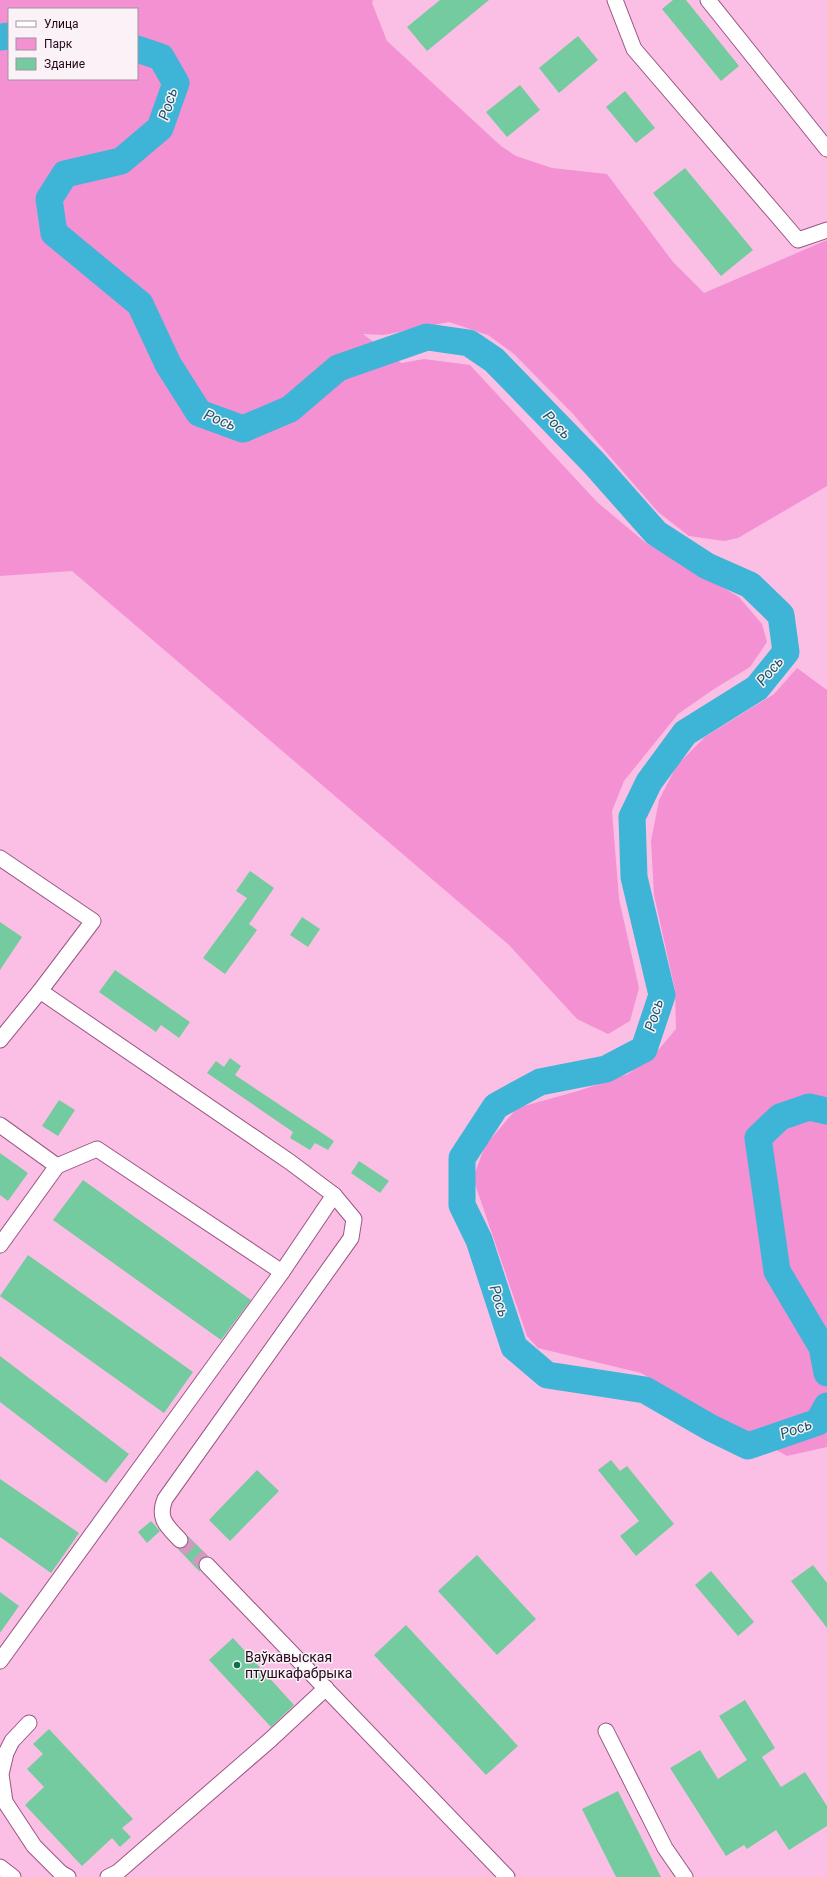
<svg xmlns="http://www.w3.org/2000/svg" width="827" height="1877" font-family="Roboto,sans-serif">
<rect width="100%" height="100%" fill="#fbbfe5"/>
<g fill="#f391d2" fill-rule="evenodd">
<path d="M0 0H373L372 3 387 41 501 146 516 156 552 168 607 174 673 262 704 293 827 240V486L738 538 724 541 689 536 658 512 573 414 514 354 488 335 449 322 384 335 363 334 401 363 424 359 470 365 597 502 646 543 739 597 762 624 767 642 750 667 714 689 678 714 624 781 612 811 619 899 639 988 630 1021 608 1034 577 1019 509 945 72 571 0 576ZM9 9H137V79H9Z"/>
<polygon points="797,668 827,690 827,1447 787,1456 641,1373 538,1348 527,1336 473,1178 485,1146 517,1108 578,1091 628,1074 654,1055 676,1029 675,990 654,895 651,841 659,800 677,765 705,737 774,694"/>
</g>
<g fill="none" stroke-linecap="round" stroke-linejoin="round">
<g stroke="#3eb5d6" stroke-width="27">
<polyline points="0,37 9,36"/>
<polyline points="137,49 161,57 176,83 160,128 121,161 65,174 49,199 54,233 140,304 168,364 199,413 243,429 290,409 338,368 427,337 469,343 494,360 594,463 656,533 707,566 750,585 781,615 786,652 757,688 685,733 649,782 632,817 634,877 662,995 644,1049 606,1069 540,1082 496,1106 462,1158 462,1205 479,1240 514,1347 547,1375 645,1390 711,1428 748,1446 818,1422 827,1406"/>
<polyline points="827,1111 809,1107 780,1117 758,1138 777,1271 822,1347 827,1373"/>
</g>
</g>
<g fill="#74cb9f">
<polygon points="440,0 489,0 427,51 407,27"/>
<polygon points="673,0 686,0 739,66 721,81 662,9"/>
<polygon points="578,36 598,60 559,93 539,68"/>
<polygon points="520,85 540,110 507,137 486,112"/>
<polygon points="625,91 655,128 636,143 606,107"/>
<polygon points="685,168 753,250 721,276 653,193"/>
<polygon points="250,871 274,888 249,924 257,930 225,974 203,958 247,898 236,891"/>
<polygon points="302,917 320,929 308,947 290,935"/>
<polygon points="0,922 22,937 0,970"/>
<polygon points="115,970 190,1022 179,1038 161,1025 156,1032 99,992"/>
<polygon points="230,1058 241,1066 235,1075 334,1141 328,1150 315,1143 310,1150 290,1138 293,1132 207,1073 216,1061 224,1067"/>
<polygon points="59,1100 75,1110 58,1136 42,1126"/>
<polygon points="0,1153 28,1173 8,1201 0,1195"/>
<polygon points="359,1161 389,1181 380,1193 351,1173"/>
<polygon points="83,1180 251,1300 221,1340 53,1220"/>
<polygon points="28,1255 193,1372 164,1413 0,1296"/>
<polygon points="0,1356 129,1454 106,1483 0,1402"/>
<polygon points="611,1460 620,1471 627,1466 674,1524 636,1556 620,1536 639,1521 598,1470"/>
<polygon points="257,1470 279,1491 230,1541 209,1520"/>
<polygon points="0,1479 79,1533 51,1573 0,1537"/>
<polygon points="151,1521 160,1531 147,1543 138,1532"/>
<polygon points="188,1536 208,1556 201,1558 199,1562 200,1572 177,1548 186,1546 189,1542"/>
<polygon points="477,1555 536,1619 497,1655 438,1591"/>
<polygon points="813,1565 827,1583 827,1628 791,1581"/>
<polygon points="711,1571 754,1622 738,1636 695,1585"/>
<polygon points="0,1592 19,1606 0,1633"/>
<polygon points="406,1625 518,1746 486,1775 374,1655"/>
<polygon points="233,1638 294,1705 271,1727 209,1660"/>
<polygon points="745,1700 775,1748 762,1757 781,1787 805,1772 827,1806 827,1826 789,1850 776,1830 747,1849 744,1845 726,1856 670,1768 700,1750 718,1779 747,1760 719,1716"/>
<polygon points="49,1729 133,1819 122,1828 131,1837 120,1847 112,1838 82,1866 25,1805 44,1787 27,1769 43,1754 33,1744"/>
<polygon points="618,1791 661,1877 616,1877 582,1809"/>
</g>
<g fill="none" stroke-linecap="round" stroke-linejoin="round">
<polyline stroke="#d09abd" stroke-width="15" stroke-dasharray="15 8" stroke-linecap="butt" points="180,1540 207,1565"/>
<g stroke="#995683" stroke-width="17">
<g id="minor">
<polyline points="615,0 634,49 798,240 827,230"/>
<polyline points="708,0 827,149"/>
<polyline points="0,858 93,921 40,991 0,1040"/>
<path d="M40 991 290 1162 334 1195 354 1219 351 1238 165 1499C157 1519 167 1526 180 1540"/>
<polyline points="0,1125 57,1166 0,1245"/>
<polyline points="57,1166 97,1149 282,1272"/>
<polyline points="207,1565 507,1877"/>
<polyline points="0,1661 282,1272 334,1195"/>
<polyline points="29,1723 12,1741 6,1753 1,1774 5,1802 34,1846 61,1873 68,1877"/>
<polyline points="606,1731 665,1848 685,1877"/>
<polyline points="0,1867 13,1877"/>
<polyline points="108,1877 118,1872 270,1740 326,1688"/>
</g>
</g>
<use href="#minor" stroke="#fff" stroke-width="15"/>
</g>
<circle fill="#07734c" stroke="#faf2f7" stroke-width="1.5" cx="237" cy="1665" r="4"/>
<g text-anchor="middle" stroke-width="3" stroke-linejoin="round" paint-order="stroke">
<g font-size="14" fill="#23081b" stroke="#faf2f7" text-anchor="start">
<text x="245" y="1662">Ваўкавыская<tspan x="245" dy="16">птушкафабрыка</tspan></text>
</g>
<g font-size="15" font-style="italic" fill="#175769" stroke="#faf2f7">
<text transform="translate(168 104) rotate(-73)" y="5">Рось</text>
<text transform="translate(220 420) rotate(22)" y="5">Рось</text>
<text transform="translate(557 425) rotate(46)" y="5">Рось</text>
<text transform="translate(770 671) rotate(-50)" y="5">Рось</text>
<text transform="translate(654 1015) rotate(-74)" y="5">Рось</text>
<text transform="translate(499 1301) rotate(72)" y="5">Рось</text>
<text transform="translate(796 1429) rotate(-20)" y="5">Рось</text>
</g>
</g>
<rect x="8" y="8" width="130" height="72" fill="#faf2f7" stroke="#a4949f"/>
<rect x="16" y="21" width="20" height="6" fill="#ffffff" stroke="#a4949f"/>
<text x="44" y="28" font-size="12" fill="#23081b">Улица</text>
<rect x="16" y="38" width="20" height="12" fill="#f391d2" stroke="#a4949f"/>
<text x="44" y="48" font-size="12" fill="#23081b">Парк</text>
<rect x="16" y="58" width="20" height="12" fill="#74cb9f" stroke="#a4949f"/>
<text x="44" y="68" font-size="12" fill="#23081b">Здание</text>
</svg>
